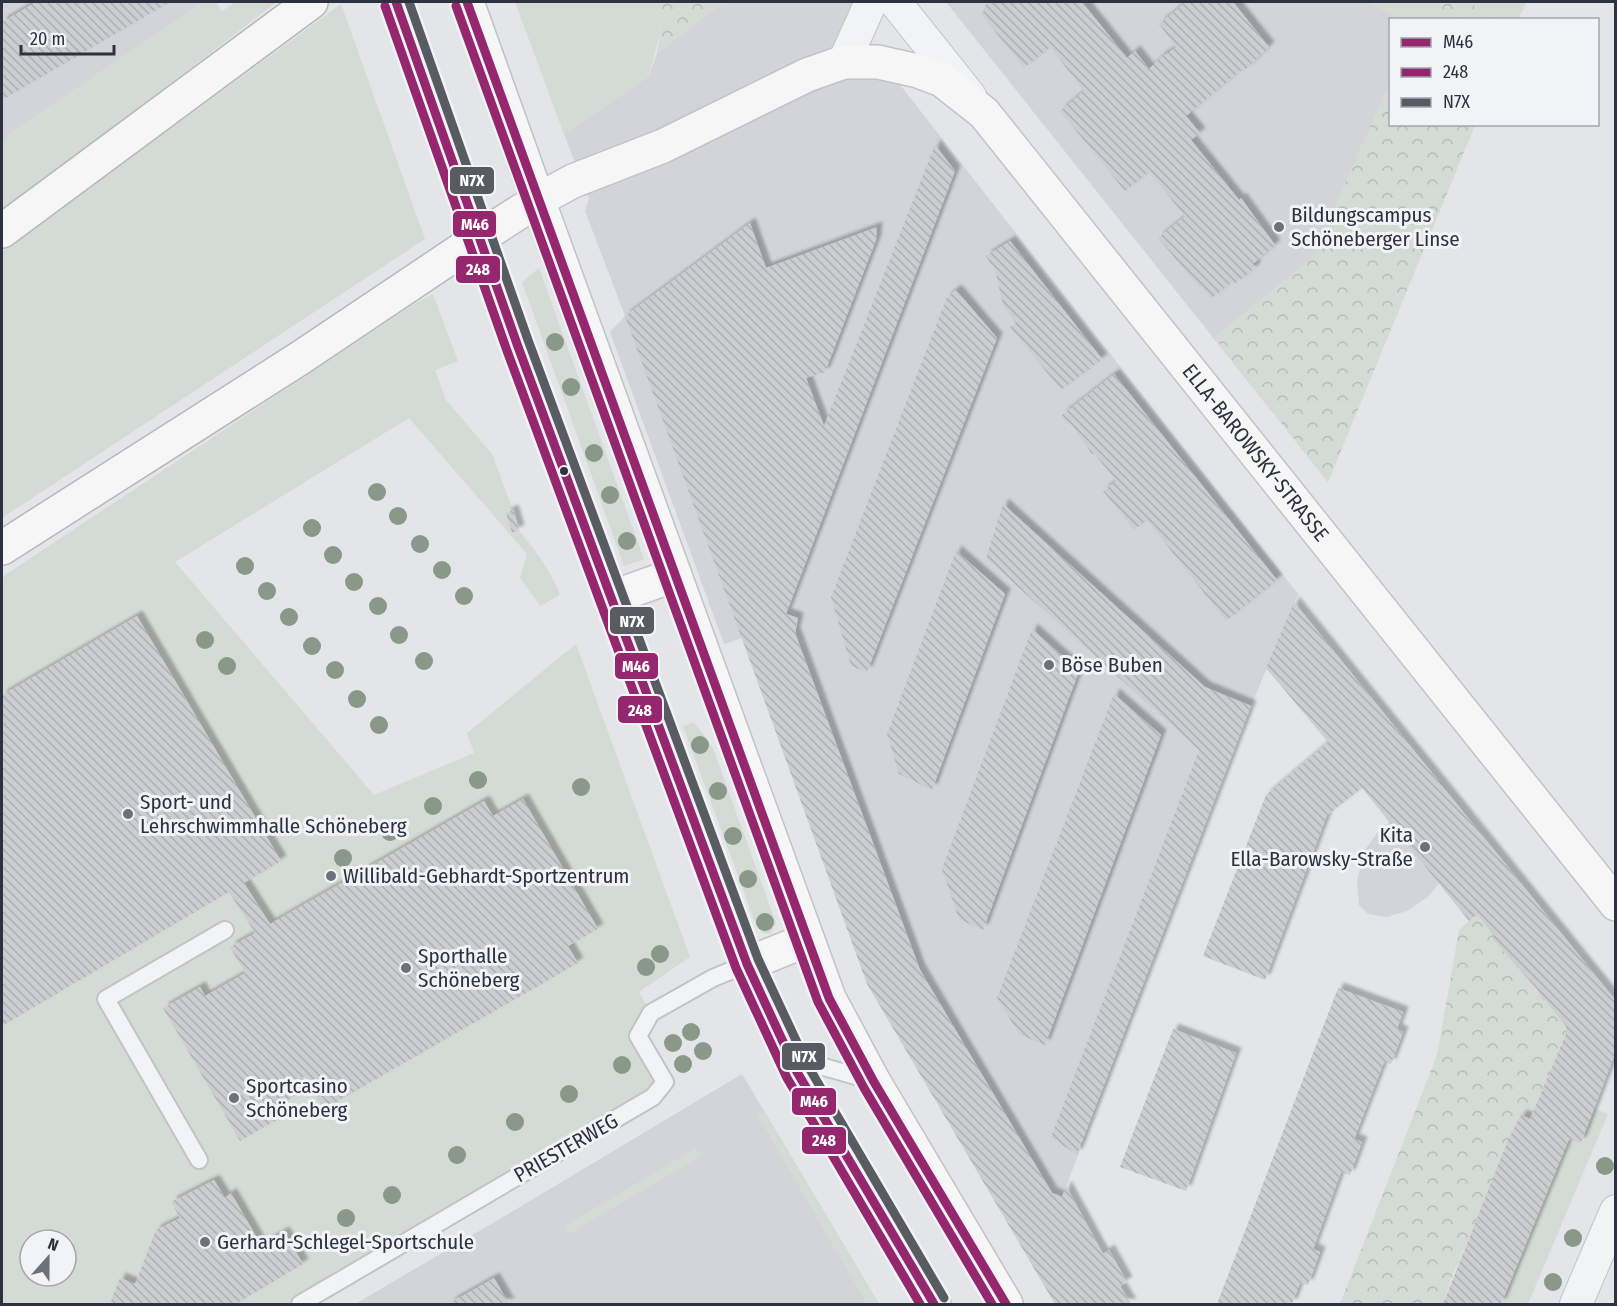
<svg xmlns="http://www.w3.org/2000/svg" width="1617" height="1306" font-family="'Fira Sans Condensed',sans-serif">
<defs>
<pattern id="forest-crowns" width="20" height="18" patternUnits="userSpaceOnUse" patternTransform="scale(1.5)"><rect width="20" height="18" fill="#d4dbd4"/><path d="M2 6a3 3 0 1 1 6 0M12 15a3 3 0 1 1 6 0" fill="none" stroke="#b6bcb7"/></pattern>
<pattern id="building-back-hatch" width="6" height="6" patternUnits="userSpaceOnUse" patternTransform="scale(1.5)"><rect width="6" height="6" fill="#cccdd0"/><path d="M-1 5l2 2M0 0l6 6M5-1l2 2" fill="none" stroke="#afb0b4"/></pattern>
<filter id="shadow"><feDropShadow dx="5.5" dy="-5.5" stdDeviation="1.5" flood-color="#0004"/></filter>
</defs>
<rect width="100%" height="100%" fill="#e3e5e8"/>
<g fill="#d2d4da">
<polygon points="2,2 203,2 2,144"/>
<polygon points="724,2 866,2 845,62 883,63 1298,594 1251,706 1062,1197 1052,1193 920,970 795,633 798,618 756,603 742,638 724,644 610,332 625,316 585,211 589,199 564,134 649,76 657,53"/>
<polygon points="946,2 1526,2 1518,19 1390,20 1390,124 1475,125 1328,482"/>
<polygon points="1439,780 1489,843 1439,883 1429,896 1407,911 1387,917 1368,914 1359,905 1357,881 1364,851 1378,832"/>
<polygon points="742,1074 879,1304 355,1304 471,1236"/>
</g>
<g fill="#d4dbd4" fill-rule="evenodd">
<polygon points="203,2 216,2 222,11 235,2 277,2 2,212 2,144 10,133"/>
<polygon points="515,2 657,2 660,33 649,76 564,134"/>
<polygon points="1366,2 1427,2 1418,20 1400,19"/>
<polygon points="1466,2 1526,2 1518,20 1506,19"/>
<polygon points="341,4 425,239 2,518 2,252"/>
<polygon points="539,268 644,559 624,566 522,282"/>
<path d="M433 294 458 361 435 370 446 400 492 454 513 510 506 513 513 533 519 530C535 551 551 570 560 595L540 606 520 578 527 554 409 418 175 562 374 795 474 753 467 733 576 644 690 957 639 992 651 1013 638 1036 665 1082 300 1304H2V577L414 304ZM30 1240H66V1276H30Z"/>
<polygon points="694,722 713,748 776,923 770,934 762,933 756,925 683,726"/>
<polygon points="1594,1108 1608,1114 1528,1304 1501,1304 1569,1139 1580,1143"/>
<polygon points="764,1110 879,1304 867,1304 757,1114"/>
<polygon points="696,1148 701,1156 567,1235 565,1230 568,1224"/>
</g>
<g fill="url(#forest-crowns)">
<polygon points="657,2 724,2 657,53 660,33"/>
<polygon points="1427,2 1466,2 1506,19 1418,19"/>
<polygon points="1390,82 1390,124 1475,125 1328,482 1214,337 1311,259"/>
<polygon points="1477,914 1494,936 1493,938 1536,988 1543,1001 1545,1000 1566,1026 1566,1034 1530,1119 1521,1116 1451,1279 1443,1304 1340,1304 1437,1055 1459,930"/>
</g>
<g fill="url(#building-back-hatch)" filter="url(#shadow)">
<polygon points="36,2 170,2 2,100 2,22"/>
<polygon points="987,2 1082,2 1127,58 1135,51 1149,69 1164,54 1165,55 1176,47 1159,24 1186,2 1233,2 1269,47 1245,70 1244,68 1186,116 1200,133 1191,140 1239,200 1241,198 1275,245 1253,264 1256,267 1235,284 1233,281 1212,298 1202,287 1200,288 1158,238 1185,216 1149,172 1125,191 1060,111 1084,91 1050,47 1024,68 982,15"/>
<polygon points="935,145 955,171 786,614 798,618 795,633 920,970 1052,1193 1062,1197 1066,1186 1103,1254 1109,1250 1127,1282 1120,1286 1131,1304 1055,1304 867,984 625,316 750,223 766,268 877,227 876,240 825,372 806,378 824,426"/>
<polygon points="1010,241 1102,359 1061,390 1010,327 1016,323 1003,306 996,273 986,256"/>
<polygon points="956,290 997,338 867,672 851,666 831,597 947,297"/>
<polygon points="1114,374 1277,580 1226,621 1147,520 1134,530 1103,491 1116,481 1094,453 1092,454 1070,423 1067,424 1064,420 1062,415"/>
<polygon points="1003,504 1205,687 1251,706 1077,1155 1051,1137 1199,750 986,558"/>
<polygon points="513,510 519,530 512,533 506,513"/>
<polygon points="956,551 1005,594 932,790 899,774 887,734"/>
<polygon points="1294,602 1616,1001 1616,1051 1582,1140 1580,1143 1569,1139 1501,1304 1443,1304 1508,1140 1521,1115 1530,1119 1566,1034 1566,1026 1545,1000 1543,1001 1536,988 1492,938 1494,936 1477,914 1469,921 1362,788 1327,815 1265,980 1203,956 1266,795 1328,742 1266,668"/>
<polygon points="137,616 281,861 244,883 270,924 484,801 493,816 523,799 598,929 568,946 578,963 324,1109 305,1076 295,1082 301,1092 273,1109 278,1119 240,1141 163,1008 200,987 205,996 245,973 230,947 255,933 229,892 2,1026 2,695"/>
<polygon points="1032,629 1079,671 983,930 959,919 942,869"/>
<polygon points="1114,694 1161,735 1045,1045 1020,1035 997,998"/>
<polygon points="1338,988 1403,1012 1397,1029 1403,1032 1391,1064 1384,1062 1354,1139 1362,1142 1350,1175 1341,1172 1313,1249 1320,1252 1308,1285 1300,1283 1292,1304 1217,1304"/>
<polygon points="1173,1029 1236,1053 1186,1191 1120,1167"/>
<polygon points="214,1180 225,1198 231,1193 261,1245 284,1232 303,1264 239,1302 240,1304 110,1304 120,1278 135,1284 156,1230 180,1218 171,1202"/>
<polygon points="494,1278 509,1304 448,1304"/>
</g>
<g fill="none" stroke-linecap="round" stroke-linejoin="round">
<g stroke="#c2c3c6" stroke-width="20">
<g id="lane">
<polyline points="797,1072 817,1065 873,1081"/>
<polyline points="199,1160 106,999 225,930"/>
<polyline points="300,1304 653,1097 665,1082 638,1036 651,1013 713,978 747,964"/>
</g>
</g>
<g stroke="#c2c3c6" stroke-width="34">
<g id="street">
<polyline points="895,2 970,96"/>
<polyline points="844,62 871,2"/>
<polyline points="1576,1304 1616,1211"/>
</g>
</g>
<g stroke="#c2c3c6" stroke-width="36">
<g id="secondary">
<polyline points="396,2 517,344 747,964 797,1072 934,1304"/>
<polyline points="613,597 675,575"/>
<polyline points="747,964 807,940"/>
<path id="s1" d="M1006 1304 874 1082 829 998 538 200 573 181 663 146 807 75 844 62H878L918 71 942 80 984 113 1616 904"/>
</g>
</g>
<g stroke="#c0c2c5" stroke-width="36">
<polyline id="primary" points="467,2 538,200 479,238"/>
</g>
<g stroke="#b6b8bc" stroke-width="36">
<g id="highway">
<polyline points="2,231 311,2"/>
<polyline points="2,548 300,358 479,238"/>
</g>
</g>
<use href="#lane" stroke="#f2f3f4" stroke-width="16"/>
<use href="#street" stroke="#f2f3f4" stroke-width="32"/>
<use href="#secondary" stroke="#f6f6f6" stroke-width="33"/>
<use href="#primary" stroke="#f6f6f6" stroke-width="33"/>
<use href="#highway" stroke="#f6f6f6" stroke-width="33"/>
<g stroke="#f1f3f6" stroke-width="14">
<g id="bus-1">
<polyline points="396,2 517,344 747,964 797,1072 934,1304"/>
<polyline points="467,2 829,998 874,1082 1006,1304"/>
</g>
</g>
<g stroke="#f1f3f6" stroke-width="14">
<g id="bus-2">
<polyline points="385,6 506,348 736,968 787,1078 920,1304"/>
<polyline points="456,6 818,1002 864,1088 992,1304"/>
</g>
</g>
<g stroke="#f1f3f6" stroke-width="14">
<polyline id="bus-3" points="409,2 528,340 758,959 808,1066 944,1298"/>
</g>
<use href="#bus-1" stroke="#95276e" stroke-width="9"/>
<use href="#bus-2" stroke="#95276e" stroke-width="9"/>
<use href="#bus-3" stroke="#595b62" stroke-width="9"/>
</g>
<g fill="#899888">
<circle cx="555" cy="342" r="9"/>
<circle cx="571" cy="387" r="9"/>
<circle cx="594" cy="453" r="9"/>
<circle cx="377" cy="492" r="9"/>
<circle cx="610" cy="495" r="9"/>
<circle cx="398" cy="516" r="9"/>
<circle cx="312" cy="528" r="9"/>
<circle cx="627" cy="541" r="9"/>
<circle cx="420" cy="544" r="9"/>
<circle cx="333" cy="555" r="9"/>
<circle cx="245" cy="566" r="9"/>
<circle cx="442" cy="570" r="9"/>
<circle cx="354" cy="582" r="9"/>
<circle cx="267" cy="591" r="9"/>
<circle cx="464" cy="596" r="9"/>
<circle cx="378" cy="606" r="9"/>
<circle cx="289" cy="617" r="9"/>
<circle cx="399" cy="635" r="9"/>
<circle cx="205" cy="640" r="9"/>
<circle cx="312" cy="646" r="9"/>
<circle cx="424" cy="661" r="9"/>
<circle cx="227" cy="666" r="9"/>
<circle cx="335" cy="670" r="9"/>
<circle cx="357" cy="699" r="9"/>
<circle cx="379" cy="725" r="9"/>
<circle cx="700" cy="745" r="9"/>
<circle cx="478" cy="780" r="9"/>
<circle cx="581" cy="787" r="9"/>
<circle cx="718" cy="791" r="9"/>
<circle cx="433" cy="806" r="9"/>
<circle cx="390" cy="832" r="9"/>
<circle cx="733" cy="836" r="9"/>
<circle cx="343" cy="858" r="9"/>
<circle cx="748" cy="879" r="9"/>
<circle cx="765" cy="922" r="9"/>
<circle cx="660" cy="954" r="9"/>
<circle cx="646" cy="967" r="9"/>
<circle cx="691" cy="1032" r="9"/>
<circle cx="673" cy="1043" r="9"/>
<circle cx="703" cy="1051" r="9"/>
<circle cx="683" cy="1064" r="9"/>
<circle cx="622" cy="1065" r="9"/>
<circle cx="569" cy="1094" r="9"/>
<circle cx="515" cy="1122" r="9"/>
<circle cx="457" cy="1155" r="9"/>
<circle cx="1605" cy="1166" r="9"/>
<circle cx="392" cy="1195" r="9"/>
<circle cx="346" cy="1218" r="9"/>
<circle cx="1573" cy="1238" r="9"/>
<circle cx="1553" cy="1282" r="9"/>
</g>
<g fill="#6c717a" stroke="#f1f3f6" stroke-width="2">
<circle cx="1279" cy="227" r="6"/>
<circle cx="1049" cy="665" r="6"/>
<circle cx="128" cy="814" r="6"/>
<circle cx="1425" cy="847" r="6"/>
<circle cx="331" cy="876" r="6"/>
<circle cx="406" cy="968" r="6"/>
<circle cx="234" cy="1098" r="6"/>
<circle cx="205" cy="1242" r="6"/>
</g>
<circle fill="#2c323f" stroke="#f1f3f6" stroke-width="2" cx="564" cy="471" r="5"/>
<g text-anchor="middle" stroke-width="6" stroke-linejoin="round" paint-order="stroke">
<g font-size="21" fill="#2c323f" stroke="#f1f3f6" text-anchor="start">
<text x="1291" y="222">Bildungscampus<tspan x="1291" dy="24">Schöneberger Linse</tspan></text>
<text x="1061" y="672">Böse Buben</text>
<text x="140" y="809">Sport- und<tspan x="140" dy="24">Lehrschwimmhalle Schöneberg</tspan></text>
<text x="1413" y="842" text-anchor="end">Kita<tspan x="1413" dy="24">Ella-Barowsky-Straße</tspan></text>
<text x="343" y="883">Willibald-Gebhardt-Sportzentrum</text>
<text x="418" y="963">Sporthalle<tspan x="418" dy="24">Schöneberg</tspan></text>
<text x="246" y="1093">Sportcasino<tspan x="246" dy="24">Schöneberg</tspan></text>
<text x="217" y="1249">Gerhard-Schlegel-Sportschule</text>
</g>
<g font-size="21" fill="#2c323f" stroke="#f1f3f6">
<text dy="7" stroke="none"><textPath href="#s1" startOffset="2128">ELLA-BAROWSKY-STRASSE</textPath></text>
<text transform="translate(566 1148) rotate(-30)" y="7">PRIESTERWEG</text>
</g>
</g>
<g stroke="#f1f3f6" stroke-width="2">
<rect x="449" y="166" width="46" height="29" rx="6" fill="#595b62"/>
<rect x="452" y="210" width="45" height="28" rx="6" fill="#95276e"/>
<rect x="455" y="255" width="46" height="29" rx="6" fill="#95276e"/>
<rect x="609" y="606" width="46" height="29" rx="6" fill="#595b62"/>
<rect x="614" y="652" width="45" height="28" rx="6" fill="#95276e"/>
<rect x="617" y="695" width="46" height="29" rx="6" fill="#95276e"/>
<rect x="781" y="1042" width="45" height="29" rx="6" fill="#595b62"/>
<rect x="791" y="1087" width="46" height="29" rx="6" fill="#95276e"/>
<rect x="801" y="1126" width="46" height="29" rx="6" fill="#95276e"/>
</g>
<g font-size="16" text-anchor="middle" font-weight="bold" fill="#fff">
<text x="472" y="186">N7X</text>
<text x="475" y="230">M46</text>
<text x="478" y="275">248</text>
<text x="632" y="627">N7X</text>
<text x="636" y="672">M46</text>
<text x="640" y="716">248</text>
<text x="804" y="1062">N7X</text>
<text x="814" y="1107">M46</text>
<text x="824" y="1146">248</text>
</g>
<rect width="1617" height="1306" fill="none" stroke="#2c323f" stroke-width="6"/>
<rect x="1389" y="18" width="210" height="108" fill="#f1f3f6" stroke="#a2a6ad" stroke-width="1.5"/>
<rect x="1401" y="38" width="30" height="9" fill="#95276e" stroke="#a2a6ad" stroke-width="1.5"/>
<text x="1443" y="48" font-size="18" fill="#2c323f">M46</text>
<rect x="1401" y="68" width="30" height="9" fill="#95276e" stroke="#a2a6ad" stroke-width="1.5"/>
<text x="1443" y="78" font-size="18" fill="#2c323f">248</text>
<rect x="1401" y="98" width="30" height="9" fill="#595b62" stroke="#a2a6ad" stroke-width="1.5"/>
<text x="1443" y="108" font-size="18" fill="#2c323f">N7X</text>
<g transform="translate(48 1258) rotate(21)"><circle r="28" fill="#f1f3f6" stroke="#a2a6ad" stroke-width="1.5"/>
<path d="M0-4.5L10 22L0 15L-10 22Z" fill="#6c717a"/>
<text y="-9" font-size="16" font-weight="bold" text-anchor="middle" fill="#2c323f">N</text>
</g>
<path d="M21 45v9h93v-9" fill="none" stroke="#2c323f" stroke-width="3"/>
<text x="30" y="45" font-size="18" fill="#2c323f" stroke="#f1f3f6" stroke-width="4.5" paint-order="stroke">20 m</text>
</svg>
